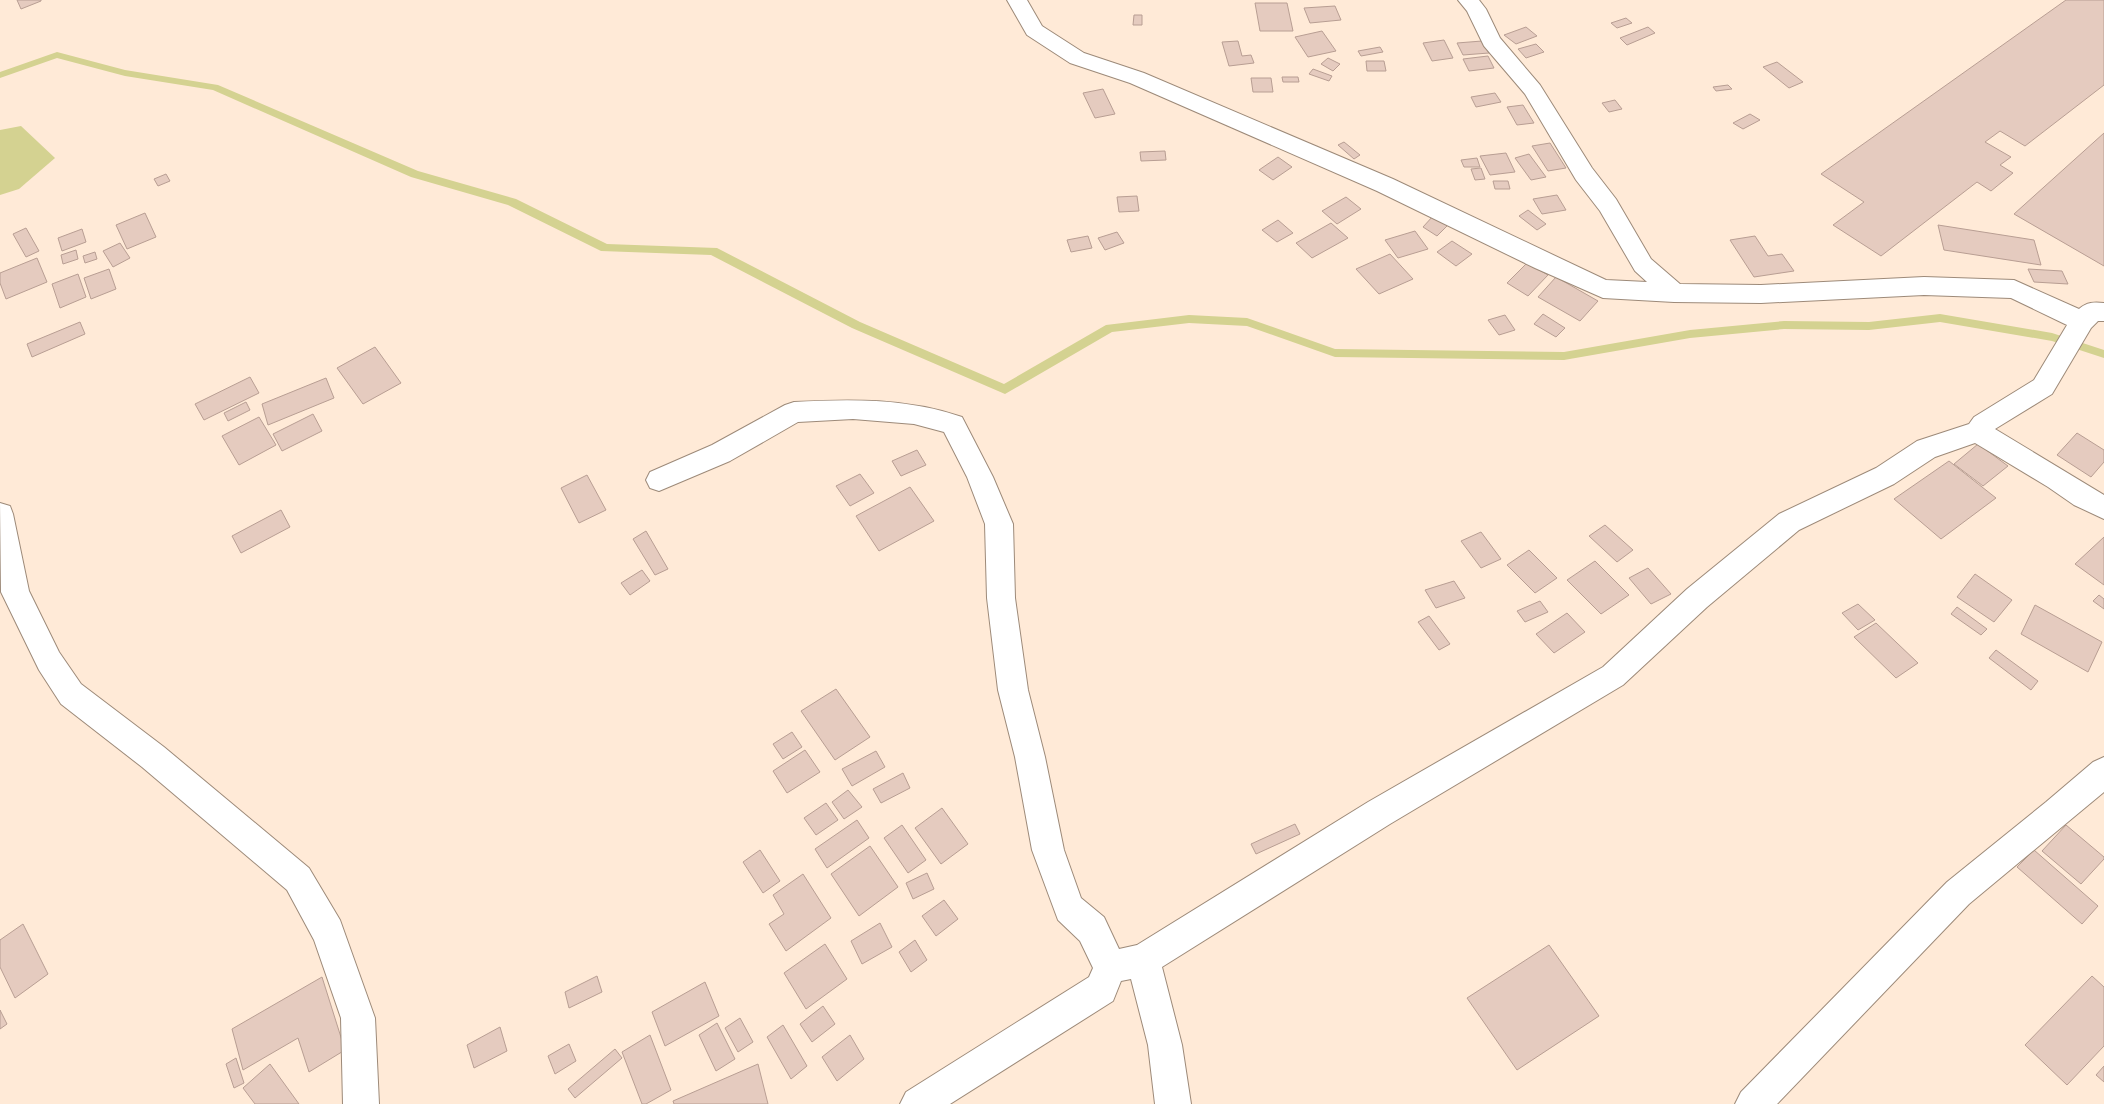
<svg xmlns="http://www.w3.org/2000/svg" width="2104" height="1104" font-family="Lato,sans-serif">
<rect width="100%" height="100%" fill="#ffead7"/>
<polygon fill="#d4d291" points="21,126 55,158 19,189 0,195 0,130"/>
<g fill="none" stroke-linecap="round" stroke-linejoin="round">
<polygon fill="#d4d291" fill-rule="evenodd" points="57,52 125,70 218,85 418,171 516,199 607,244 717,248 860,322 1004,384 1106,325 1189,315 1247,318 1335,349 1564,352 1690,330 1784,321 1869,322 1940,314 2052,333 2104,350 2104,358 2052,341 1940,322 1869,330 1784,329 1690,338 1564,360 1335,357 1247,326 1189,323 1112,332 1005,394 852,328 711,255 601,251 508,205 411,177 213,90 125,76 57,58 0,78 0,72"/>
</g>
<g fill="#e5cbbf" stroke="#b89e93">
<polygon points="17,0 41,0 41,1 21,9"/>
<polygon points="2066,0 2104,0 2104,85 2025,146 2000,131 1985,142 2011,157 2000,165 2013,173 1991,191 1977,182 1881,256 1833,225 1864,202 1821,174"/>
<polygon points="1255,3 1287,3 1293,31 1260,31"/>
<polygon points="1335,6 1341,20 1310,23 1304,8"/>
<polygon points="1134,15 1142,15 1142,25 1133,25"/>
<polygon points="1626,18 1632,23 1617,28 1611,23"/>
<polygon points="1526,27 1537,36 1516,44 1504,35"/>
<polygon points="1648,27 1655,33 1627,45 1620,38"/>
<polygon points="1322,31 1336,51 1308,57 1295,37"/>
<polygon points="1444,40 1453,58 1432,61 1423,43"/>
<polygon points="1238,41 1242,56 1251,55 1254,63 1229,66 1222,42"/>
<polygon points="1482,41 1489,53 1463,55 1457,43"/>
<polygon points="1536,44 1544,52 1526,58 1518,49"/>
<polygon points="1380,47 1383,52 1361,56 1358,51"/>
<polygon points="1488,56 1494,68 1469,71 1463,59"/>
<polygon points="1328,58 1340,64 1333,71 1321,64"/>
<polygon points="1366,61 1384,61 1386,71 1367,71"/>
<polygon points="1777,62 1803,82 1789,88 1763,67"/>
<polygon points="1313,69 1332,76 1329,81 1309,74"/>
<polygon points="1282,77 1298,77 1299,82 1283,82"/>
<polygon points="1251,78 1271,78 1273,92 1253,92"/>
<polygon points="1728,85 1732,89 1716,91 1713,87"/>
<polygon points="1103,89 1115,114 1095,118 1083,93"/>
<polygon points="1495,93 1501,102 1476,107 1471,97"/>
<polygon points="1615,100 1622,109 1609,112 1602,103"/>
<polygon points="1523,105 1534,123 1517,125 1507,107"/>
<polygon points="1750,114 1760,120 1743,129 1733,123"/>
<polygon points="2104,133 2104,266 2014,214"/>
<polygon points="1344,142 1360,155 1354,159 1338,145"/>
<polygon points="1550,143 1566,168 1548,171 1532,146"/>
<polygon points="1165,151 1166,160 1141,161 1140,152"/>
<polygon points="1506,153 1515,172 1490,175 1480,156"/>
<polygon points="1529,154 1546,177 1531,180 1515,158"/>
<polygon points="1278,157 1292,167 1273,180 1259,170"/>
<polygon points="1477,158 1480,167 1464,167 1461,160"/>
<polygon points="1481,168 1485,179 1475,180 1471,169"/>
<polygon points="166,174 170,181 158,186 154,179"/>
<polygon points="1493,181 1508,181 1510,189 1495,189"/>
<polygon points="1557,195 1566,210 1542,214 1533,199"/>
<polygon points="1137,196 1139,211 1119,212 1117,197"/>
<polygon points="1346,197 1361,209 1337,224 1322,211"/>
<polygon points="1528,210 1546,224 1537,230 1519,216"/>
<polygon points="145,213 156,237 127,249 116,225"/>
<polygon points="1433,216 1448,225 1437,236 1423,227"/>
<polygon points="1278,220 1293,233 1277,242 1262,230"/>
<polygon points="1331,223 1348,238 1312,258 1296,243"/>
<polygon points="1938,225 2034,240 2041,265 1944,250"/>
<polygon points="26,228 39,251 26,257 13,234"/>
<polygon points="82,229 86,242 62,251 58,238"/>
<polygon points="1415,231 1428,249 1398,258 1385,240"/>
<polygon points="1117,232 1124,243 1105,250 1098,238"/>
<polygon points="1088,236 1092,248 1071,252 1067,240"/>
<polygon points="1755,236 1768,256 1782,254 1794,271 1754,277 1730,240"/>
<polygon points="1452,241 1472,254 1456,266 1437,252"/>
<polygon points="120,243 130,258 113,267 103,251"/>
<polygon points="76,250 78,259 63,264 61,255"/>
<polygon points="95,252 97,259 85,263 83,256"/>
<polygon points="1390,254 1413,279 1379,294 1356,269"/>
<polygon points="37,258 47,282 6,299 0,283 0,273"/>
<polygon points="1527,263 1548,275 1528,296 1507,283"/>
<polygon points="109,269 116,289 91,299 84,278"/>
<polygon points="2028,269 2062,271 2068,284 2034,282"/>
<polygon points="78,274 86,297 60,308 52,284"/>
<polygon points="1556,277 1598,301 1580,321 1538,297"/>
<polygon points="1543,314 1565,328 1556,337 1534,324"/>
<polygon points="1505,315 1515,330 1499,335 1488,320"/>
<polygon points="80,322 85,334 32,357 27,344"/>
<polygon points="375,347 401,383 363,404 337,368"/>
<polygon points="250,377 259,393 204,420 195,404"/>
<polygon points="326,378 334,398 268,425 262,404"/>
<polygon points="246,402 250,410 228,421 224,413"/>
<polygon points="313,414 322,431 282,451 273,434"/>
<polygon points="259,417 276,445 239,465 222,436"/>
<polygon points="2077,433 2104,450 2104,462 2091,477 2057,455"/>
<polygon points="1978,444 2008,466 1983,486 1954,464"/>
<polygon points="917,450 926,465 901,476 892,461"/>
<polygon points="1949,461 1996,498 1941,539 1894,499"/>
<polygon points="860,474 874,493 850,506 836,486"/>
<polygon points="587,475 606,510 579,523 561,488"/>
<polygon points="910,487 934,521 879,551 856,516"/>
<polygon points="281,510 290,527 241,553 232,536"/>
<polygon points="1605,525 1633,550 1617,562 1589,536"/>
<polygon points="646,531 668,569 655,575 633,539"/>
<polygon points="1481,532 1501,559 1481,568 1461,541"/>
<polygon points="2104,537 2104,585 2075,564"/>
<polygon points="1529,550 1557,578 1535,593 1507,565"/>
<polygon points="1595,561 1629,595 1601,614 1567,580"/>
<polygon points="1648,568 1671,594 1651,604 1629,578"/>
<polygon points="642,570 650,581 630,595 621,583"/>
<polygon points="1975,574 2012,600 1994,622 1957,597"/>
<polygon points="1454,581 1465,598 1436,608 1425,590"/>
<polygon points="2099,595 2104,599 2104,609 2093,601"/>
<polygon points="1540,601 1548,612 1525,622 1517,611"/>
<polygon points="1858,604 1875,620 1858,630 1842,613"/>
<polygon points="2035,605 2102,642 2088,672 2021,634"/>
<polygon points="1957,607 1987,629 1981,635 1951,614"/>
<polygon points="1567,613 1585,632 1554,653 1536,634"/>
<polygon points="1429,616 1450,644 1439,650 1418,622"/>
<polygon points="1876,623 1918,663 1896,678 1854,637"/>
<polygon points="1996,650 2038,681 2031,690 1989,658"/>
<polygon points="836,689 870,737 835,760 801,711"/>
<polygon points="792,732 802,747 783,759 773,744"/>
<polygon points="805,750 820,772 787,793 773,771"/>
<polygon points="876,751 885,767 852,786 842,769"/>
<polygon points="903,773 910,788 881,803 873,789"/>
<polygon points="848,790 862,807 844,819 832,802"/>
<polygon points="826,803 838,820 816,835 804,818"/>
<polygon points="942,808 968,844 941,864 915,828"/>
<polygon points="857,820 869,838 827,868 815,849"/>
<polygon points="1295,824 1300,834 1256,854 1251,844"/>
<polygon points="902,825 926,860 908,873 884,838"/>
<polygon points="2066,825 2104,857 2104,859 2081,884 2042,851"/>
<polygon points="870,846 898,887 859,916 831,874"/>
<polygon points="760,850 780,881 763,893 743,862"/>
<polygon points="2034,850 2098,906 2082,924 2017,867"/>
<polygon points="927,873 934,889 913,899 906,883"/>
<polygon points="803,874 831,918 786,951 769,924 784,914 773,895"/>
<polygon points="944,900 958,919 936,936 922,916"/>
<polygon points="880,923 892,947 862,964 851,941"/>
<polygon points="23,924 48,974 15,998 0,967 0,940"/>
<polygon points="915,940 927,960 911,972 899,952"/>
<polygon points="825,944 847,979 806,1009 784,973"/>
<polygon points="1549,945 1599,1016 1517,1070 1467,998"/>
<polygon points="597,976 602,992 569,1008 565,992"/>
<polygon points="2092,976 2104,987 2104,1046 2067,1085 2025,1045"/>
<polygon points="322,977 345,1050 309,1072 298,1038 243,1070 232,1029"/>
<polygon points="705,982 719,1016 665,1046 652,1012"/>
<polygon points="823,1006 835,1024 812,1042 800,1024"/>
<polygon points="0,1010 7,1024 0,1029"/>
<polygon points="740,1018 753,1042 738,1052 725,1028"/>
<polygon points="717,1023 735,1059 716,1071 699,1035"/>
<polygon points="783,1025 807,1066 791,1079 767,1037"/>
<polygon points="500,1027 507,1051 474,1068 467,1045"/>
<polygon points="650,1035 671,1090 646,1104 642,1104 622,1052"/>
<polygon points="850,1035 864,1059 837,1081 822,1057"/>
<polygon points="569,1044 576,1061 555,1074 548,1056"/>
<polygon points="615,1049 622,1058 575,1098 568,1089"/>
<polygon points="236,1058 244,1083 234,1088 226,1064"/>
<polygon points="270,1064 299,1104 255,1104 243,1088"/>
<polygon points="758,1064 768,1104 674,1104 673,1101"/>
<polygon points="2104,1066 2104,1082 2096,1075"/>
</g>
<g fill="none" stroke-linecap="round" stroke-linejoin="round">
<g stroke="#9d8a79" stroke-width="2">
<g id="street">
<path d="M1007 0H1027L1042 26 1084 53 1144 73 1393 179 1606 280 1647 282 1635 271 1600 211 1576 180 1525 94 1484 46 1467 11 1458 0H1479L1486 9 1500 38 1540 85 1592 168 1616 199 1651 259 1680 284 1761 285 1924 277 2014 280 2079 309C2087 302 2094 302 2104 303V321H2098L2091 328 2052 394 1995 429 2104 495V519L2074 505 2048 487 1975 443 1935 457 1894 484 1799 530 1707 607 1623 685 1390 824 1162 967 1182 1045 1191 1104H1155L1148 1045 1131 979 1121 981 1113 1001 950 1104H900L906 1092 1089 977 1093 968 1080 941 1058 920 1032 850 1015 757 998 690 987 598 985 524 967 477 944 432 914 424 853 419 798 422 730 461 659 491 650 488 646 480 650 472 712 445 785 405 794 402C851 399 907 398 962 417L993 477 1013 524 1015 598 1028 690 1045 757 1064 850 1081 898 1104 917 1119 949 1137 945 1368 802 1603 667 1687 589 1779 514 1876 468 1917 441 1969 424 1974 417 2034 380 2067 325 2011 298 1924 295 1761 303 1674 302 1603 298 1535 268 1377 191 1130 83 1070 63 1027 35Z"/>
<polygon points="0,503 10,506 13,514 29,591 59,652 81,684 164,747 309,868 340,920 375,1018 379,1104 343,1104 341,1018 314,940 287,890 142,767 61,704 39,670 1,592"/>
<polygon points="2104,757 2104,792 1969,904 1777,1104 1735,1104 1741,1092 1947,882 2046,802 2093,762"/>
</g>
</g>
<use href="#street" fill="#fff" fill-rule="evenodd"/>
</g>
</svg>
